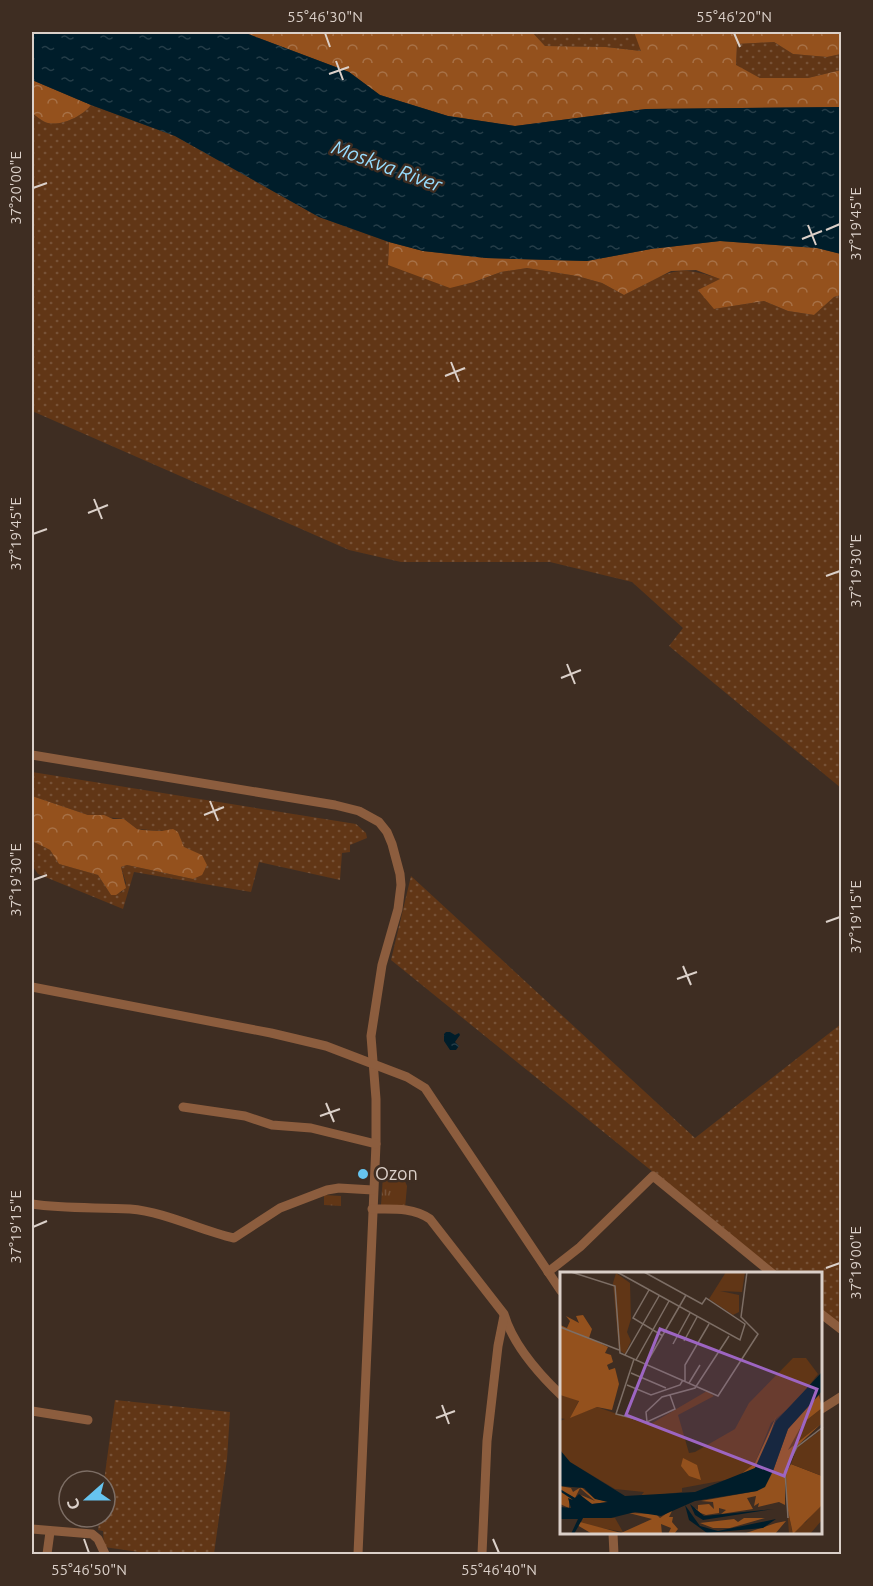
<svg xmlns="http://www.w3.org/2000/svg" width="873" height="1586" font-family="Ubuntu,sans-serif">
<defs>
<pattern id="grass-dots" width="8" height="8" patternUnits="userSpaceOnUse" patternTransform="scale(1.5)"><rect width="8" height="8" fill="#613616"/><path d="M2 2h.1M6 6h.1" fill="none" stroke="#775237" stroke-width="1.8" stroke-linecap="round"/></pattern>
<pattern id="forest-crowns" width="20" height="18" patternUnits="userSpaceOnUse" patternTransform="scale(1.5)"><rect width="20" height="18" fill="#94511d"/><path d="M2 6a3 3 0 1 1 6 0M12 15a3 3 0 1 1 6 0" fill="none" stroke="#a77147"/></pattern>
<pattern id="park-tufts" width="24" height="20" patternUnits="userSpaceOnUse" patternTransform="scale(1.5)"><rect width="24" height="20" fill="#613616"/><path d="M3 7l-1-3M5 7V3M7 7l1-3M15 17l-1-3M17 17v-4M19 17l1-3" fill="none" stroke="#775237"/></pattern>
<pattern id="water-ripples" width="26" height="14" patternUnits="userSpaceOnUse" patternTransform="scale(1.5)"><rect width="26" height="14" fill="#001d2a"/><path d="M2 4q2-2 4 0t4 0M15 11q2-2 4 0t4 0" fill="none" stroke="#253d48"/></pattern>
</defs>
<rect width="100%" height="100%" fill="#3e2d22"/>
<g fill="url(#grass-dots)">
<polygon points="532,32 634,32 642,51 606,47 545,46"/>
<polygon points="774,42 793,54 827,57 841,54 841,70 808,78 760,78 736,66 737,44"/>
<path d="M91 105 175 136 319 217 389 242 388 265 475 282 501 272 527 268 577 276 602 283 624 295C666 274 673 262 720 279L714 309 764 301 788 311 814 315 834 297 841 295V788L669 646 683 628 632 582 550 562H401L349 550 32 411V113C36 116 43 122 48 123 62 126 83 116 91 105Z"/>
<polygon points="32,772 356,824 366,833 367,838 350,845 350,852 342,853 340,880 259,862 251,892 134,872 123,909 38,874 32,865 32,841 50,850 59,864 98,875 111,895 122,892 126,883 121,867 127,865 193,879 202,855 184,848 178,832 137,829 124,819 88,815 32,796"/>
<polygon points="411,876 695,1138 841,1024 841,1326 821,1308 820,1274 779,1274 391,960"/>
<polygon points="115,1400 230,1412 227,1459 214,1554 153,1554 104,1547 103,1531 98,1530 100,1517 105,1517 104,1481"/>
</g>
<g fill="url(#forest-crowns)">
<polygon points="243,32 532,32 545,46 606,47 641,51 634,32 841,32 841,54 827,57 793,54 774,42 737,44 736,65 760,78 808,78 841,70 841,107 646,109 515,126 448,116 380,95 349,72"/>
<path d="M32 80 91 105C83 116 62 126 48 123 43 122 36 116 32 113Z"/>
<polygon points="720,241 817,248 841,254 841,295 834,297 814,315 788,311 764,301 714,309 698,290 720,279 696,270 671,271 624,295 602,283 577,276 527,268 501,272 474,282 450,288 388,265 389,242 423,251 486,258 587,261 651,249"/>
<polygon points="32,796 88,815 104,815 113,819 124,819 137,829 142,830 162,831 173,829 178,832 184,847 202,855 207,865 202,875 193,879 127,865 121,867 126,888 116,895 111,895 98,875 59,864 50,850 32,841"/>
</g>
<g fill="url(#park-tufts)">
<polygon points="383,1176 403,1177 407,1186 405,1208 381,1205"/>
<polygon points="324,1195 341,1196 341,1206 324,1205"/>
</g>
<g fill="url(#water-ripples)">
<polygon points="32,32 243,32 349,72 380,95 448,116 515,126 646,109 841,107 841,254 817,248 720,241 651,249 587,261 486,258 423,251 389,242 319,217 175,136 91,105 32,80"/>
<polygon points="446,1032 450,1032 455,1035 459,1033 460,1035 455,1042 459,1046 456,1050 450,1050 444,1041 444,1034"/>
</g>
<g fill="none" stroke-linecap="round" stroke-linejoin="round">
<g stroke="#8c5d3e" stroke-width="9">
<polyline points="32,755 335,805 359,811 379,822 387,832 392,844 400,874 401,885 398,909 382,965 371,1036 376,1099 376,1144 358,1554"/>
<polyline points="32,987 271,1033 326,1046 407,1077 425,1088 433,1100 561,1291"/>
<polyline points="183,1107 245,1116 272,1125 311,1128 376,1144"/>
<path d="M32 1204C65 1209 97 1207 130 1209 166 1212 199 1230 234 1238L280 1208 327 1190 339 1188 373 1190"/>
<path d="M372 1209C392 1209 413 1207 430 1219L504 1314C513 1345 538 1373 561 1395"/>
<polyline points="548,1272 580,1247 653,1176 773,1274"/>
<polyline points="820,1313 842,1330"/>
<polyline points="820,1410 842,1396"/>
<polyline points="32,1411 88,1420"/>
<polyline points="32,1529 92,1534 98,1539 105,1554"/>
<polyline points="613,1534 614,1554"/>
<polyline points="47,1554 50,1532"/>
<polyline points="482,1554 487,1441 498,1346 504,1316"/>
</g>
</g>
<path fill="none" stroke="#dbd0c9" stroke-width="2" d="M325 33 330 47M734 33 740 47M336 61 343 80M329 74 349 67M33 188 47 183M808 225 816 245M826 230 840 224M802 239 822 231M451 362 459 382M445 376 465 368M94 499 102 519M88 513 108 505M33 534 47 529M826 576 840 571M567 664 575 684M561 678 581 670M210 801 218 821M204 815 224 807M33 880 47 875M826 922 840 917M683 966 691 985M677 979 697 972M326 1103 334 1122M320 1116 340 1109M33 1227 47 1221M826 1268 840 1263M442 1405 449 1424M436 1418 455 1411M84 1539 89 1553M493 1539 499 1553"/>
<circle fill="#66c4ef" stroke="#3e2d22" stroke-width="2" cx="363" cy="1174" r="6"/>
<g text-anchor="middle" stroke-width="5" stroke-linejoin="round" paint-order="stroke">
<g font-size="18" fill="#dbd0c9" stroke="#3e2d22" text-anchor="start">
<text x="375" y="1180">Ozon</text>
</g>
<g font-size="20" font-style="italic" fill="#97ddff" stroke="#3e2d22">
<text transform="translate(387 166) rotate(20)" y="7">Moskva River</text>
</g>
</g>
<g transform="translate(560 1272)">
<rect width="262" height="262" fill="#3e2d22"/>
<path d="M166 0H185L182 20 160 19 179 23V40L173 43 149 27ZM56 1 70 11 71 47 67 60 71 69 65 82 59 78 53 11ZM233 86H246L258 102 237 129 211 151 195 191 176 206 122 216V220L80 225 84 220 55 217 10 190 0 178V149L5 147 0 146V123L19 128 11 145 37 135 89 153 147 119 154 124 118 143 129 181 135 180 175 157 189 131ZM262 136V151L227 179 243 151ZM259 233H262V248L250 262H229L227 234 232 258 246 250ZM23 246H55L63 260 20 252Z" fill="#613616"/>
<path d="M23 43 32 57 29 66 48 75 45 81 51 83 53 90 47 93 49 98 55 96 59 112 52 138 37 135 10 146 19 129 0 123V53L7 56 10 49 6 44 19 51 16 44ZM259 123 262 136 243 151 228 178 262 151 234 177 225 199V233L219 230 198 235 199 231 194 234 196 224 187 226 193 237 161 242 166 238 159 236V241L146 243 138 240 135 236 138 238V233L149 232 154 237 153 230 141 229 197 219 213 199 228 157ZM216 145 201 189 195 196 176 206 195 191ZM123 186 137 193 141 208 129 204 121 194ZM231 192 262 204V233L233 262 227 234 226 201ZM0 214 11 216 13 220 21 215 34 226 48 230 32 232 26 230 21 223 35 229 20 216 15 226 8 222 13 228H9V236L0 232ZM113 237 109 245H113L112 250 118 257 114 262H108L111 256 101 252 102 262 34 263 17 253 20 250 61 261 92 247 69 241 96 242 100 246ZM184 246H205L170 256H153L140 251 174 247 178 250ZM226 249 215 262H183L216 251Z" fill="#94511d"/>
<path d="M262 157V204L231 192 237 176Z" fill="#613616"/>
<path d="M262 100V119L228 157 213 199 205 215 197 219 135 229 101 244 75 240 51 246H23L14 262H11L18 247H0V235L11 236 8 226 13 228 1 220 0 217 15 226 19 222 32 232 48 230 35 227 24 216 0 214V178L10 190 65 224 135 220 195 196 216 149ZM130 232 144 244 214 237 143 248 135 243ZM125 233 140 254 158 259 216 247 203 256 147 261 129 248Z" fill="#001d2a"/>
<path fill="none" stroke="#7d6e65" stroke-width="1.5" d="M11 0 55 14 60 81 158 124 198 62 181 45 187 0M57 0 180 68 185 52 146 26 142 32 84 0M89 18 73 46 103 64M0 55 59 78M124 69 137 45M113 72 130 41M65 83 99 24M74 87 56 142 79 148M76 88 109 29M86 92 126 23M71 101 106 116M125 109V93L149 52M129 111 140 93M67 113 91 123 120 113 123 108M110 123 115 137 87 150 86 140 102 125 135 116 169 64M228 246 225 199 237 175 263 155"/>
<path fill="#9d65c2" fill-opacity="0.15" stroke="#9d65c2" stroke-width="3" d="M100 57 257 117 224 204 66 143Z"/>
<rect width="262" height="262" fill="none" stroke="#dbd0c9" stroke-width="3"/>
</g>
<rect width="873" height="1586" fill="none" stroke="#3e2d22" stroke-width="66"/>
<g transform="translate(87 1499) rotate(249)"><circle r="28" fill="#3e2d22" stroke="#7d6e65" stroke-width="1.5"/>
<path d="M0-4.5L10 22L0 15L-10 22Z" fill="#66c4ef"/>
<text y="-9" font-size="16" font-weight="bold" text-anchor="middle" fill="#dbd0c9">С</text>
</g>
<rect x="33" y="33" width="807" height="1520" fill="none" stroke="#dbd0c9" stroke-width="2"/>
<g font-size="15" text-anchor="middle" fill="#dbd0c9">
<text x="325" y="22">55°46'30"N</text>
<text x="734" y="22">55°46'20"N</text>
<text transform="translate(16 188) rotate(-90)" y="5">37°20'00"E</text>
<text transform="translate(856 224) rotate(-90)" y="5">37°19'45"E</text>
<text transform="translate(16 534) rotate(-90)" y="5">37°19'45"E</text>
<text transform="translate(856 571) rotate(-90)" y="5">37°19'30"E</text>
<text transform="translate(16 880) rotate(-90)" y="5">37°19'30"E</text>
<text transform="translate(856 917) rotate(-90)" y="5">37°19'15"E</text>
<text transform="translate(16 1227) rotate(-90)" y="5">37°19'15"E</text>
<text transform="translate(856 1263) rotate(-90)" y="5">37°19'00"E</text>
<text x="89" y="1575">55°46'50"N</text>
<text x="499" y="1575">55°46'40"N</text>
</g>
</svg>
